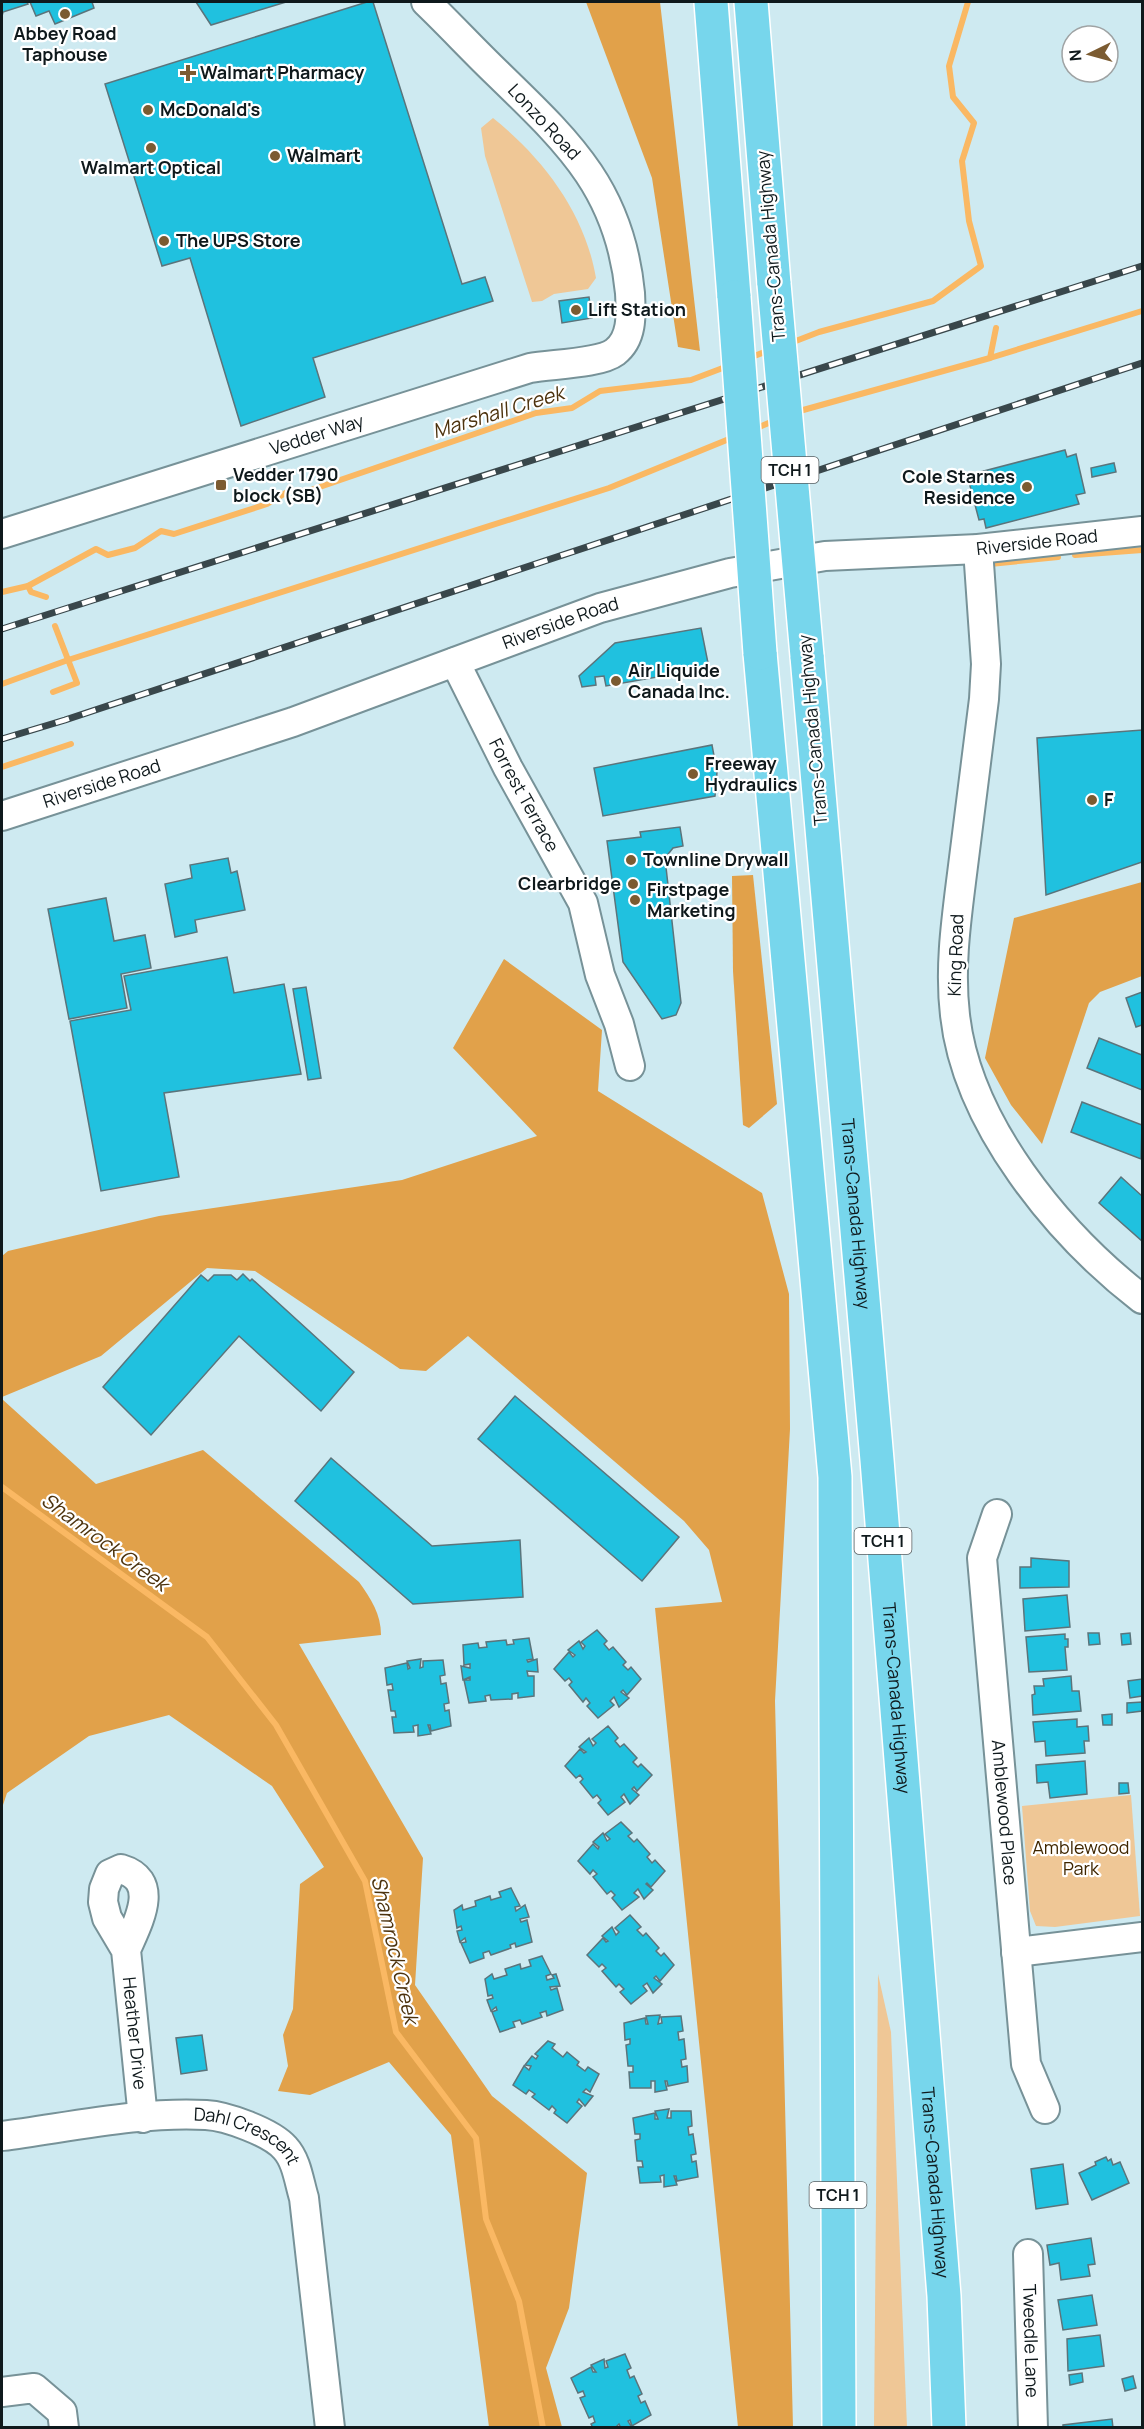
<svg xmlns="http://www.w3.org/2000/svg" width="1144" height="2429" font-family="Manrope,sans-serif">
<rect width="100%" height="100%" fill="#ceeaf1"/>
<g fill="#efc796">
<path d="M493 118C543 158 585 213 596 278L588 289 554 294 542 301 532 302 485 156 481 128Z"/>
<polygon points="1131,1795 1140,1916 1055,1927 1036,1926 1030,1911 1022,1806"/>
<polygon points="878,1974 891,2032 907,2427 874,2427"/>
</g>
<g fill="#e1a14a">
<polygon points="586,2 660,2 700,351 678,347 652,178"/>
<polygon points="753,875 777,1104 749,1128 743,1125 733,971 732,876"/>
<polygon points="1142,882 1142,976 1100,992 1089,1003 1042,1144 1011,1105 985,1058 1014,918"/>
<polygon points="504,959 602,1030 598,1091 762,1193 789,1294 790,1429 775,1701 793,2427 738,2427 655,1608 722,1602 709,1550 684,1521 468,1336 426,1371 400,1369 255,1271 207,1268 101,1356 2,1397 2,1256 8,1251 159,1216 402,1180 537,1136 453,1048"/>
<path d="M2 1399 96 1484 203 1450 359 1582C371 1599 381 1614 381 1635L299 1644 423 1858 415 1985 492 2096 587 2173 569 2308 546 2368 562 2427H489L451 2135 389 2062 310 2095 278 2091 288 2066 283 2035 293 2009 300 1884 324 1867 272 1786 169 1715 89 1736 7 1793 2 1808Z"/>
</g>
<g fill="none" stroke-linecap="round" stroke-linejoin="round">
<g stroke="#fab863" stroke-width="6">
<polyline points="788,344 819,332 933,301 981,266 969,221 962,161 974,123 953,97 949,66 968,2"/>
<polyline points="749,358 770,350"/>
<polyline points="990,358 1142,311"/>
<polyline points="796,412 990,358 996,328"/>
<polyline points="754,429 776,420"/>
<polyline points="1075,555 1142,550"/>
<polyline points="990,564 1058,557"/>
<polyline points="28,586 31,592 46,597"/>
<polyline points="2,592 28,586 96,549 108,555 135,548 161,531 174,534 267,504 289,491 308,491 536,413 572,408 600,391 691,380 728,366"/>
<polyline points="2,684 68,660 609,488 734,437"/>
<polyline points="53,692 77,683 55,626"/>
<polyline points="2,767 71,744"/>
<polyline points="2,1487 207,1637 276,1725 365,1881 396,2032 476,2138 486,2219 519,2301 543,2428"/>
</g>
</g>
<g fill="#20c1df" stroke="#5b747b" stroke-width="1.5">
<polygon points="2,2 27,2 28,4 3,12 2,16"/>
<polygon points="30,2 92,2 94,8 55,24 49,11 36,16"/>
<polygon points="196,2 286,2 211,25"/>
<polygon points="367,2 373,2 462,284 485,277 493,301 313,358 325,397 241,426 190,258 162,266 105,84"/>
<polygon points="589,297 592,318 562,323 559,301"/>
<polygon points="1065,450 1067,457 1076,454 1085,493 1076,495 1079,504 986,528 984,519 979,520 969,482 974,481 972,474"/>
<polygon points="1114,463 1116,472 1092,477 1091,468"/>
<polygon points="701,628 709,668 606,686 604,676 595,677 596,685 582,687 579,676 615,643"/>
<polygon points="1142,730 1142,862 1046,895 1037,738"/>
<polygon points="712,745 717,772 715,796 603,816 594,768"/>
<polygon points="680,827 683,846 673,848 665,858 681,1003 676,1015 662,1019 623,962 607,841 641,837 640,832"/>
<polygon points="228,858 231,873 237,871 245,910 195,920 197,932 175,937 165,884 192,878 190,865"/>
<polygon points="106,898 114,941 145,935 151,968 121,974 127,1008 69,1019 48,909"/>
<polygon points="227,957 234,993 284,984 301,1074 164,1093 179,1177 101,1191 70,1021 131,1010 124,976"/>
<polygon points="306,987 321,1078 308,1080 293,989"/>
<polygon points="1142,992 1142,1025 1136,1027 1126,998"/>
<polygon points="1099,1038 1142,1055 1142,1090 1087,1068"/>
<polygon points="1082,1102 1142,1125 1141,1159 1071,1132"/>
<polygon points="1121,1177 1142,1196 1142,1241 1099,1203"/>
<polygon points="243,1274 250,1281 252,1279 354,1372 321,1411 239,1336 151,1435 103,1387 201,1275 208,1281 214,1275 231,1275 237,1280"/>
<polygon points="515,1396 679,1537 642,1581 478,1439"/>
<polygon points="331,1458 432,1546 520,1540 523,1597 413,1604 295,1501"/>
<polygon points="1031,1558 1069,1561 1069,1587 1020,1588 1020,1567 1031,1567"/>
<polygon points="1067,1595 1070,1627 1025,1631 1023,1599"/>
<polygon points="597,1630 607,1641 604,1644 609,1650 613,1647 626,1662 623,1665 628,1670 631,1667 641,1679 627,1695 623,1690 621,1692 629,1698 619,1707 614,1697 610,1701 614,1705 598,1718 587,1706 590,1703 586,1698 583,1702 569,1685 572,1682 569,1678 565,1681 554,1669 569,1652 573,1657 575,1655 568,1650 579,1641 583,1649 585,1646 581,1642"/>
<polygon points="1088,1633 1099,1633 1100,1644 1089,1645"/>
<polygon points="1130,1633 1131,1644 1122,1645 1121,1634"/>
<polygon points="1065,1634 1065,1639 1068,1639 1068,1647 1065,1647 1067,1670 1029,1672 1026,1637"/>
<polygon points="529,1638 533,1659 527,1660 528,1662 537,1659 538,1672 527,1671 528,1676 534,1676 534,1696 518,1698 518,1693 512,1694 512,1699 491,1700 490,1695 485,1696 486,1701 469,1703 464,1680 470,1680 470,1677 463,1680 461,1666 470,1668 470,1664 464,1665 463,1645 478,1643 479,1648 487,1647 486,1642 506,1640 507,1645 514,1644 513,1640"/>
<polygon points="421,1659 420,1668 423,1667 423,1661 443,1660 445,1675 440,1676 441,1684 446,1683 449,1703 444,1704 445,1711 449,1710 451,1726 431,1731 430,1725 428,1725 431,1734 418,1736 418,1725 413,1726 414,1732 394,1733 392,1717 396,1717 395,1711 391,1711 388,1690 393,1690 392,1684 387,1685 385,1668 407,1663 408,1669 410,1668 407,1661"/>
<polygon points="1071,1676 1072,1691 1079,1691 1081,1711 1033,1715 1032,1695 1035,1694 1034,1686 1044,1686 1043,1679"/>
<polygon points="1142,1679 1142,1696 1130,1698 1128,1681"/>
<polygon points="1142,1702 1142,1711 1127,1713 1127,1703"/>
<polygon points="1112,1714 1112,1725 1103,1725 1102,1715"/>
<polygon points="1077,1719 1077,1727 1088,1726 1089,1741 1084,1741 1085,1753 1046,1756 1045,1741 1035,1742 1033,1722"/>
<polygon points="608,1726 618,1738 615,1741 620,1747 624,1744 637,1758 633,1762 638,1767 641,1764 652,1775 637,1791 634,1787 632,1789 639,1795 630,1804 624,1794 621,1797 625,1802 608,1815 598,1803 601,1800 597,1795 593,1798 580,1782 583,1779 580,1775 576,1778 565,1766 580,1749 584,1753 586,1752 579,1747 589,1738 593,1746 596,1743 592,1739"/>
<polygon points="1085,1761 1087,1794 1050,1798 1048,1782 1037,1783 1036,1765"/>
<polygon points="1119,1783 1128,1783 1129,1793 1119,1794"/>
<polygon points="621,1822 632,1833 628,1836 634,1842 637,1839 650,1854 647,1857 652,1863 655,1860 665,1871 651,1887 647,1883 646,1884 653,1890 644,1899 638,1889 634,1893 639,1897 622,1910 612,1898 615,1895 611,1891 607,1894 593,1877 597,1874 593,1870 590,1874 578,1861 593,1844 598,1849 599,1847 593,1842 603,1833 607,1841 610,1839 605,1834"/>
<polygon points="511,1888 520,1906 515,1907 516,1911 525,1905 529,1917 520,1919 521,1922 527,1920 532,1942 516,1947 515,1943 510,1945 511,1948 491,1955 489,1951 483,1953 484,1958 470,1963 461,1943 466,1942 465,1938 460,1942 457,1931 462,1930 461,1926 457,1928 454,1910 462,1905 463,1910 476,1906 475,1901 490,1896 491,1900 501,1897 499,1892"/>
<polygon points="630,1915 641,1927 637,1930 643,1936 646,1933 659,1948 656,1951 661,1956 664,1953 674,1965 660,1981 656,1976 654,1978 662,1984 653,1993 647,1983 643,1986 647,1991 631,2004 620,1992 624,1989 619,1984 616,1987 602,1971 606,1968 602,1964 599,1967 587,1955 603,1938 606,1942 608,1941 602,1936 612,1927 616,1935 619,1932 615,1928"/>
<polygon points="542,1956 551,1974 546,1976 547,1980 554,1978 552,1975 556,1974 560,1986 550,1987 551,1990 557,1988 563,2010 547,2016 546,2011 540,2013 542,2017 522,2024 520,2020 513,2022 515,2027 500,2032 492,2012 497,2010 496,2007 491,2011 487,2000 493,1998 492,1995 488,1996 485,1979 492,1974 494,1979 507,1975 505,1969 520,1964 521,1969 531,1966 529,1960"/>
<polygon points="660,2015 658,2024 662,2023 661,2017 681,2016 683,2031 678,2032 679,2040 684,2039 686,2059 681,2060 682,2067 687,2066 688,2082 668,2086 667,2081 665,2081 667,2090 655,2092 655,2081 651,2081 651,2088 630,2088 629,2072 633,2072 633,2066 628,2066 626,2045 630,2044 630,2039 625,2040 624,2023 645,2018 646,2024 648,2024 646,2016"/>
<polygon points="202,2035 207,2070 181,2074 176,2038"/>
<polygon points="548,2041 555,2044 552,2048 563,2057 567,2052 579,2062 577,2065 585,2071 588,2067 599,2074 590,2092 586,2089 583,2092 593,2096 585,2106 579,2099 577,2102 582,2106 567,2123 554,2113 556,2110 552,2106 549,2110 532,2097 535,2094 529,2090 526,2094 513,2085 524,2066 529,2070 531,2066 525,2065 532,2056 536,2059 538,2056 535,2054"/>
<polygon points="669,2109 667,2118 671,2118 671,2111 691,2111 692,2126 688,2127 689,2135 693,2134 696,2154 691,2155 692,2162 696,2161 698,2177 677,2181 676,2176 674,2176 677,2185 664,2187 664,2175 660,2176 661,2182 640,2183 638,2167 643,2167 642,2161 637,2161 635,2140 640,2139 640,2134 635,2134 633,2118 655,2113 655,2119 658,2119 655,2111"/>
<polygon points="1106,2157 1108,2161 1111,2159 1113,2165 1120,2162 1129,2183 1092,2200 1079,2173 1096,2165 1095,2162"/>
<polygon points="1063,2164 1068,2204 1036,2209 1031,2169"/>
<polygon points="1091,2238 1095,2264 1088,2265 1090,2276 1061,2280 1059,2263 1050,2265 1047,2245"/>
<polygon points="1092,2295 1097,2325 1063,2330 1058,2300"/>
<polygon points="1100,2335 1104,2366 1068,2371 1067,2339"/>
<polygon points="625,2354 631,2368 627,2370 630,2378 634,2376 642,2394 638,2396 641,2403 645,2401 651,2415 632,2426 630,2420 628,2421 632,2428 621,2428 619,2424 615,2428 593,2428 591,2424 595,2422 593,2416 589,2418 580,2398 585,2396 583,2391 578,2393 571,2378 591,2367 593,2372 596,2372 591,2365 604,2359 605,2368 608,2367 606,2361"/>
<polygon points="1082,2373 1083,2382 1070,2385 1069,2375"/>
<polygon points="1133,2376 1136,2388 1125,2391 1122,2379"/>
<polygon points="1112,2419 1113,2428 1063,2428 1063,2425"/>
</g>
<g fill="none" stroke-linecap="round" stroke-linejoin="round">
<g stroke="#779298" stroke-width="32">
<g id="minor">
<path id="s1" d="M2 534 530 368C551 364 599 364 615 352 633 338 631 314 630 293 620 189 568 142 497 73 473 50 450 25 426 2"/>
<path d="M978 549 986 664 984 699C977 755 970 810 963 866 957 915 949 965 955 1015 967 1124 1058 1234 1142 1299"/>
<path id="s2" d="M455 662 508 768 583 903 600 975 619 1024 630 1066"/>
<path id="s3" d="M2 816 293 722 600 608 730 573 825 556 978 549 1142 531"/>
<path id="s4" d="M997 1514 982 1558 1026 2064 1045 2109"/>
<path id="s5" d="M126 1950C137 1924 162 1881 121 1869L110 1874 104 1889 103 1902 107 1918 126 1950 143 2118"/>
<polyline points="1016,1952 1142,1937"/>
<path id="s6" d="M2 2136C65 2128 142 2111 206 2115 226 2116 271 2132 285 2148 297 2161 299 2182 304 2198L330 2428"/>
<path id="s7" d="M1028 2254 1033 2428"/>
<polyline points="2,2392 34,2388 62,2412 64,2428"/>
</g>
</g>
<g stroke="#fff" stroke-width="36">
<g id="highway">
<polyline points="711,2 734,297"/>
<polyline points="751,2 774,284"/>
<polyline points="760,653 835,1477 839,2428"/>
<path id="s8" d="M807 656 877 1460 944 2296 949 2428"/>
</g>
</g>
<use href="#minor" stroke="#fff" stroke-width="28"/>
<use href="#highway" stroke="#77d6ec" stroke-width="33"/>
<g stroke="#39474b" stroke-width="7">
<g id="rail">
<polyline points="2,629 1142,266"/>
<polyline points="2,739 65,720 1142,363"/>
</g>
</g>
<use href="#rail" stroke="#fff" stroke-width="4.5" stroke-dasharray="14" stroke-linecap="butt"/>
<g stroke="#fff" stroke-width="36" stroke-linecap="butt">
<g id="highway-bridge">
<polyline points="774,284 807,656"/>
<polyline points="734,297 760,653"/>
</g>
</g>
<use href="#highway-bridge" stroke="#77d6ec" stroke-width="33"/>
</g>
<g fill="#7b5b31" stroke="#fff" stroke-width="2">
<circle cx="65" cy="14" r="6"/>
<path d="M185 64h6v6h6v6h-6v6h-6v-6h-6v-6h6z"/>
<circle cx="148" cy="110" r="6"/>
<circle cx="151" cy="148" r="6"/>
<circle cx="275" cy="156" r="6"/>
<circle cx="164" cy="241" r="6"/>
<circle cx="576" cy="310" r="6"/>
<rect x="215" y="479" width="12" height="12" rx="3"/>
<circle cx="1027" cy="487" r="6"/>
<circle cx="616" cy="681" r="6"/>
<circle cx="693" cy="774" r="6"/>
<circle cx="1092" cy="800" r="6"/>
<circle cx="631" cy="860" r="6"/>
<circle cx="633" cy="884" r="6"/>
<circle cx="635" cy="900" r="6"/>
</g>
<g text-anchor="middle" stroke-width="4.5" stroke-linejoin="round" paint-order="stroke">
<g fill="#fff" stroke="#575e60" stroke-width="1.5">
<rect x="761.5" y="457" width="57" height="26" rx="4.5"/>
<rect x="854.5" y="1528" width="57" height="26" rx="4.5"/>
<rect x="809.5" y="2182" width="57" height="26" rx="4.5"/>
</g>
<g font-size="16" font-weight="bold" fill="#0f191c">
<text x="790" y="476">TCH 1</text>
<text x="883" y="1547">TCH 1</text>
<text x="838" y="2201">TCH 1</text>
</g>
<g font-size="18" font-weight="bold" fill="#0f191c" stroke="#fff" text-anchor="start">
<text x="65" y="40" text-anchor="middle">Abbey Road<tspan x="65" dy="21">Taphouse</tspan></text>
<text x="200" y="79">Walmart Pharmacy</text>
<text x="160" y="116">McDonald's</text>
<text x="287" y="162">Walmart</text>
<text x="151" y="174" text-anchor="middle">Walmart Optical</text>
<text x="176" y="247">The UPS Store</text>
<text x="588" y="316">Lift Station</text>
<text x="233" y="481">Vedder 1790<tspan x="233" dy="21">block (SB)</tspan></text>
<text x="1015" y="483" text-anchor="end">Cole Starnes<tspan x="1015" dy="21">Residence</tspan></text>
<text x="628" y="677">Air Liquide<tspan x="628" dy="21">Canada Inc.</tspan></text>
<text x="705" y="770">Freeway<tspan x="705" dy="21">Hydraulics</tspan></text>
<text x="1104" y="806">F</text>
<text x="643" y="866">Townline Drywall</text>
<text x="621" y="890" text-anchor="end">Clearbridge</text>
<text x="647" y="896">Firstpage<tspan x="647" dy="21">Marketing</tspan></text>
</g>
<g font-size="18" fill="#0f191c" stroke="#fff">
<text transform="translate(544 122) rotate(47)" y="6">Lonzo Road</text>
<text transform="translate(771 246) rotate(-95)" y="6">Trans-Canada Highway</text>
<text dy="6" stroke="none"><textPath href="#s1" startOffset="330">Vedder Way</textPath></text>
<text dy="6" stroke="none"><textPath href="#s3" startOffset="1077">Riverside Road</textPath></text>
<text dy="6" stroke="none"><textPath href="#s3" startOffset="591">Riverside Road</textPath></text>
<text transform="translate(813 730) rotate(-95)" y="6">Trans-Canada Highway</text>
<text dy="6" stroke="none"><textPath href="#s3" startOffset="105">Riverside Road</textPath></text>
<text dy="6" stroke="none"><textPath href="#s2" startOffset="150">Forrest Terrace</textPath></text>
<text transform="translate(956 955) rotate(-88)" y="6">King Road</text>
<text dy="6" stroke="none"><textPath href="#s8" startOffset="560">Trans-Canada Highway</textPath></text>
<text dy="6" stroke="none"><textPath href="#s8" startOffset="1046">Trans-Canada Highway</textPath></text>
<text dy="6" stroke="none"><textPath href="#s4" startOffset="302">Amblewood Place</textPath></text>
<text dy="6" stroke="none"><textPath href="#s5" startOffset="274">Heather Drive</textPath></text>
<text dy="6" stroke="none"><textPath href="#s6" startOffset="252">Dahl Crescent</textPath></text>
<text dy="6" stroke="none"><textPath href="#s8" startOffset="1532">Trans-Canada Highway</textPath></text>
<text dy="6" stroke="none"><textPath href="#s7" startOffset="87">Tweedle Lane</textPath></text>
</g>
<g font-size="18" fill="#3f2600" stroke="#fff">
<text x="1081" y="1854">Amblewood<tspan x="1081" dy="21">Park</tspan></text>
</g>
<g font-size="20" font-style="italic" fill="#4d330e" stroke="#fff">
<text transform="translate(498 412) rotate(-17)" y="7">Marshall Creek</text>
<text transform="translate(105 1542) rotate(36)" y="7">Shamrock Creek</text>
<text transform="translate(395 1950) rotate(77)" y="7">Shamrock Creek</text>
</g>
</g>
<rect width="1144" height="2429" fill="none" stroke="#0f191c" stroke-width="6"/>
<g transform="translate(1090 54) rotate(265)"><circle r="28" fill="#ffffff" stroke="#9fa3a4" stroke-width="1.5"/>
<path d="M0-4.5L10 22L0 15L-10 22Z" fill="#7b5b31"/>
<text y="-9" font-size="16" font-weight="bold" text-anchor="middle" fill="#0f191c">N</text>
</g>
</svg>
